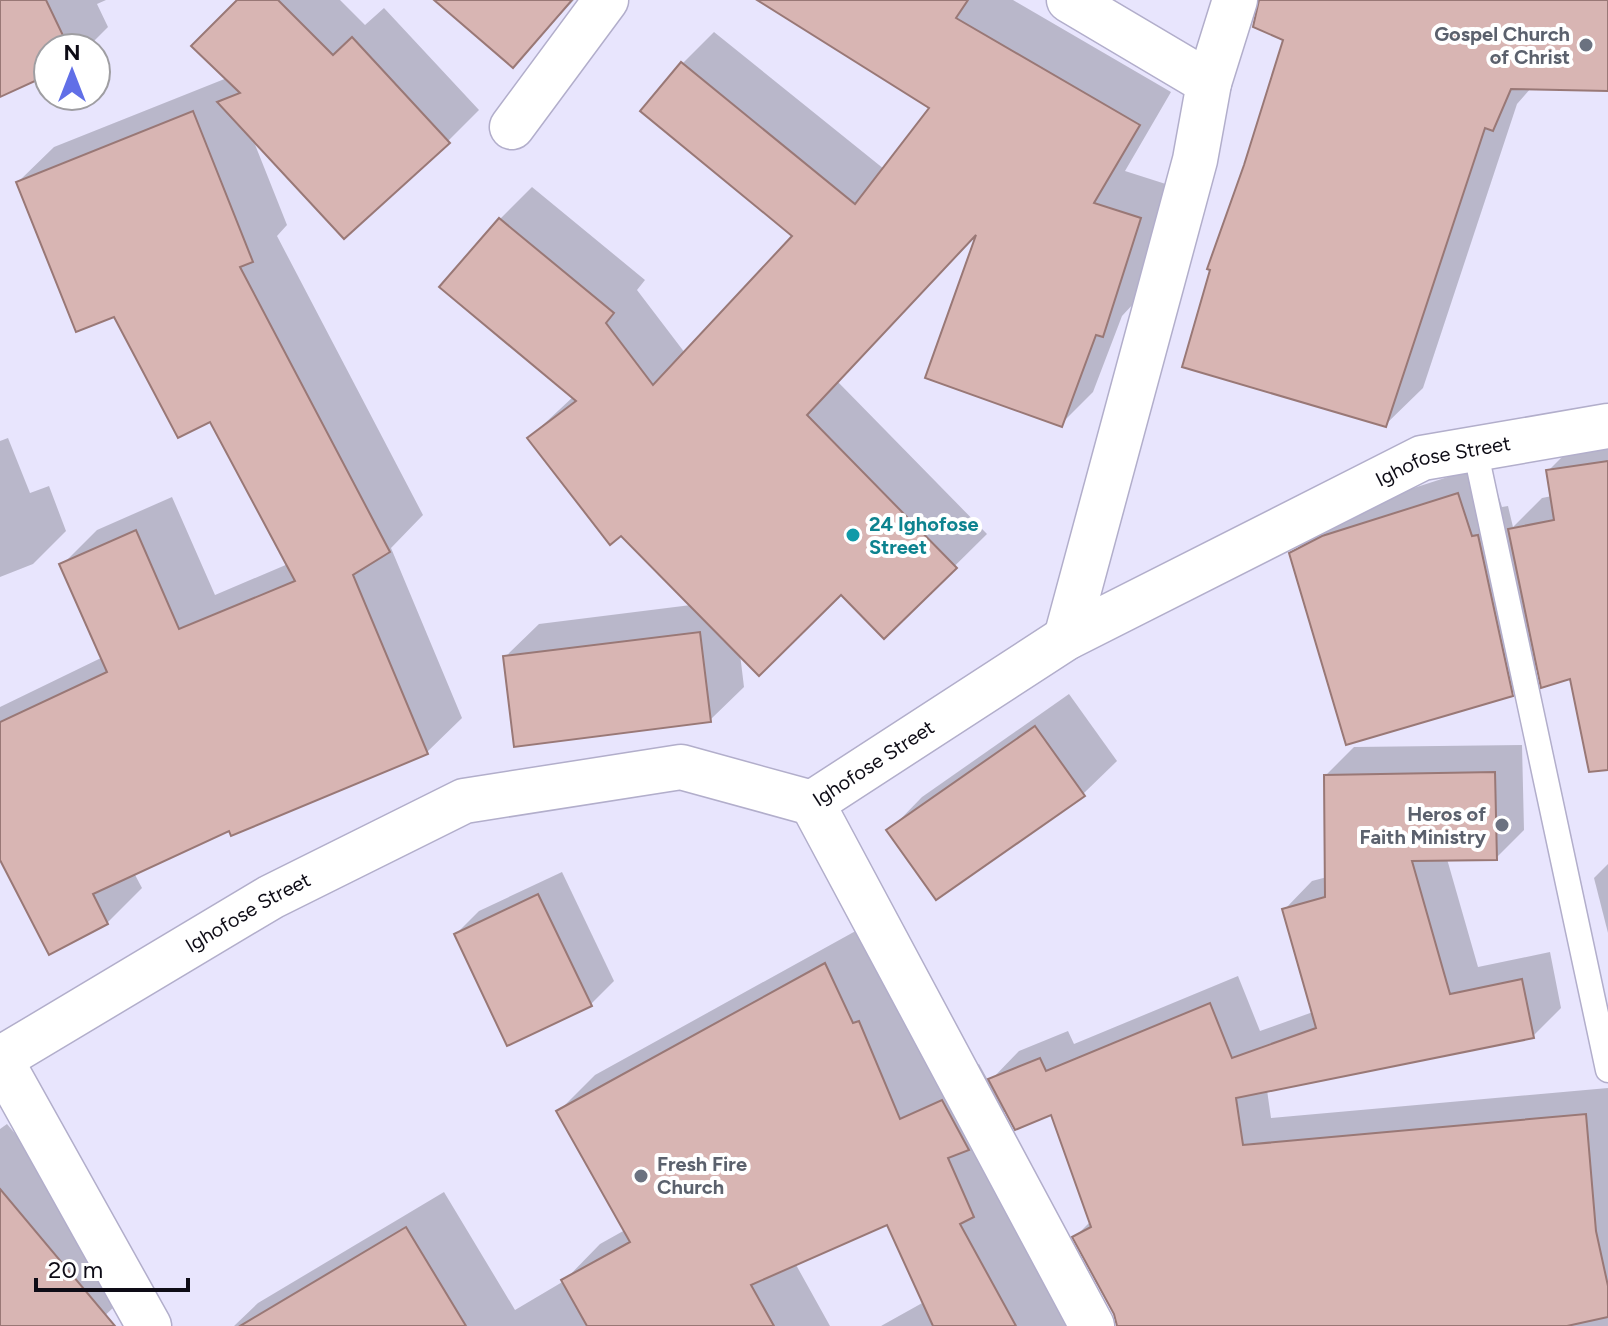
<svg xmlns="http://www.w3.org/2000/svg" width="1608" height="1326" font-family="Figtree,sans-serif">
<rect width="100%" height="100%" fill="#e8e5fd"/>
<g fill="#0003">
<polygon points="0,0 106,0 97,4 108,27 87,48 48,48 48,73 0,92"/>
<polygon points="240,0 340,0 365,25 384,8 479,110 448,141 252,137 287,225 277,236 423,515 391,548 462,718 426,753 230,828 134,873 142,888 107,923 0,855 0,707 103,657 62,565 97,530 172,497 215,595 288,564 211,419 115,315 18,182 54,147 227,78"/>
<polygon points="437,0 574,0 513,66"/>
<polygon points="761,0 1013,0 1171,92 1125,171 1172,186 1135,302 1122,316 1093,392 1061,424 980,230 837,381 987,534 884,636 841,592 740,654 744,687 710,720 505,657 539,624 691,605 529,438 574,396 500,219 532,187 645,280 637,290 685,353 795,236 682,64 714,32 884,169 932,108"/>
<polygon points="1261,0 1608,0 1608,89 1531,88 1517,104 1423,388 1385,425 1246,166 1285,39"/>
<polygon points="1608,435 1608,724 1572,677 1539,667 1512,694 1292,554 1322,523 1355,507 1488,464 1502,507 1508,506 1513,527 1542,498 1552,496 1548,471 1580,439"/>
<polygon points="8,438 30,493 49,486 66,531 33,564 0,577 0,441"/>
<polygon points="1069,694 1117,761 1083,794 889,831 922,797"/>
<polygon points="1522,745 1524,830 1496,858 1447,859 1478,967 1550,952 1561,1008 1533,1036 1267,1090 1271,1118 1608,1088 1608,1326 1129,1326 1075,1237 1091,1221 1052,1113 1007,1109 987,1129 1073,1326 881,1326 924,1302 888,1222 795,1263 830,1326 234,1326 258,1303 444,1192 515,1310 564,1281 600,1244 625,1230 559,1111 595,1075 861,928 896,985 936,1083 979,1064 989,1082 1019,1051 1068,1031 1074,1044 1238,976 1260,1031 1313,1012 1284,910 1312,881 1327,877 1326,775 1354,747"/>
<polygon points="1608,864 1608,933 1594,878"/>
<polygon points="562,872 614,981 591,1004 456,934 479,911"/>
<polygon points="7,1124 140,1282 94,1326 0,1326 0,1129"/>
</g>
<g fill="#d8b5b3" stroke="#997876" stroke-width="2">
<polygon points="0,0 46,0 69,48 48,48 48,75 0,97"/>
<polygon points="237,0 278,0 333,55 352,37 450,143 344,239 217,102 240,93 191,46"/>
<polygon points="434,0 572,0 513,68"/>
<polygon points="757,0 968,0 956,18 1140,125 1094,203 1141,218 1103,337 1096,335 1062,427 925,378 976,235 807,415 957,568 884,639 841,595 759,676 621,536 610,545 527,438 576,401 439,287 499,218 614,313 606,323 653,385 792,236 640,111 681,62 855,204 929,108"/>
<polygon points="1259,0 1608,0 1608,91 1511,89 1493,131 1485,128 1386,427 1182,367 1210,270 1207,269 1244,165 1283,40 1253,27"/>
<polygon points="193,111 253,262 240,267 390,552 353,575 428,754 231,836 229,831 93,894 108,924 49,955 0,860 0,722 107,672 59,564 136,530 179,629 295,581 210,422 178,438 114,317 76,332 16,182"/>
<polygon points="1608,461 1608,770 1589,772 1570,679 1541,688 1508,529 1554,520 1546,470"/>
<polygon points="1458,493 1472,536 1478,535 1513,696 1346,745 1289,553 1322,536"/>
<polygon points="700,632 711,722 514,747 503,656"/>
<polygon points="1035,726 1085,796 936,900 886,830"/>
<polygon points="1495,772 1497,860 1412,861 1450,994 1522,979 1534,1038 1236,1098 1243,1145 1586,1114 1596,1231 1608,1286 1608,1317 1567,1326 1117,1326 1114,1314 1072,1237 1091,1227 1051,1115 1015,1130 988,1079 1040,1058 1046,1071 1210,1003 1232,1058 1316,1028 1282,909 1325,897 1324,775"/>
<polygon points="538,894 592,1006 507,1046 454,934"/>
<polygon points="825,963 853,1023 859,1021 900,1119 942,1100 969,1150 948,1158 974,1217 960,1224 1016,1326 933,1326 887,1225 751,1285 774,1326 587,1326 561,1280 630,1242 556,1111"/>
<polygon points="0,1189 115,1326 0,1326"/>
<polygon points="406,1227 466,1326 240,1326"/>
</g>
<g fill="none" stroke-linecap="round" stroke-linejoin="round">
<g stroke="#b2aecb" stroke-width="27">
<polyline id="service" points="1475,449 1608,1070"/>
</g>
<g stroke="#b2aecb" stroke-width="47">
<g id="minor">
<polyline points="1209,83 1235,0"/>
<polyline points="512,127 606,0"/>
<polyline points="1066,638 1195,160 1209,83 1069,0"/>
<polyline points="812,803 1092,1326"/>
<path id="s1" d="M0 1059 271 897 464 801 681 767 812 803 1066 638 1422 458 1608 426"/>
<polyline points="0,1059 149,1326"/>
</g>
</g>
<use href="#service" stroke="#fff" stroke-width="24"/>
<use href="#minor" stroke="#fff" stroke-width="44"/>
</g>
<g fill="#6b7280" stroke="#fff" stroke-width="3">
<circle cx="1586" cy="45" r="8"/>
<circle cx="1502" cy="825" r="8"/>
<circle cx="641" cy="1176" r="8"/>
</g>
<circle fill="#0f9aa8" stroke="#fff" stroke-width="3" cx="853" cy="535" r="8"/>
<g text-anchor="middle" stroke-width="8" stroke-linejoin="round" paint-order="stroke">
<g font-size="20" font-weight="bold" fill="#5b616d" stroke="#fff" text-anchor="end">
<text x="1570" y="41">Gospel Church<tspan x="1570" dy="23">of Christ</tspan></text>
<text x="1486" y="821">Heros of<tspan x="1486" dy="23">Faith Ministry</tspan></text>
<text x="657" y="1171" text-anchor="start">Fresh Fire<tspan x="657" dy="23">Church</tspan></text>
</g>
<g font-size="20" fill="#0e0c16" stroke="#fff">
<text dy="7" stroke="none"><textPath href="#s1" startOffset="1608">Ighofose Street</textPath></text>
<text dy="7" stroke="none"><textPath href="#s1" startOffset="960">Ighofose Street</textPath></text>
<text dy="7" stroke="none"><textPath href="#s1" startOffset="288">Ighofose Street</textPath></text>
</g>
<g font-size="20" font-weight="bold" fill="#0d838f" stroke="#fff" text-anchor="start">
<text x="869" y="531">24 Ighofose<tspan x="869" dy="23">Street</tspan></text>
</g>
</g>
<g transform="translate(72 72)"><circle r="38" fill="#ffffff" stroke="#9f9ea2" stroke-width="2"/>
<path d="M0-6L14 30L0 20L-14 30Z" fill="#616fe7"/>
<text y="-12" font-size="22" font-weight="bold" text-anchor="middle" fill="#0e0c16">N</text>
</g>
<path d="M36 1278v12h152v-12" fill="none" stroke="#0e0c16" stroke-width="4"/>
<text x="48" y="1278" font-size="24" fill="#0e0c16" stroke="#ffffff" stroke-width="6" paint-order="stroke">20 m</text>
</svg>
